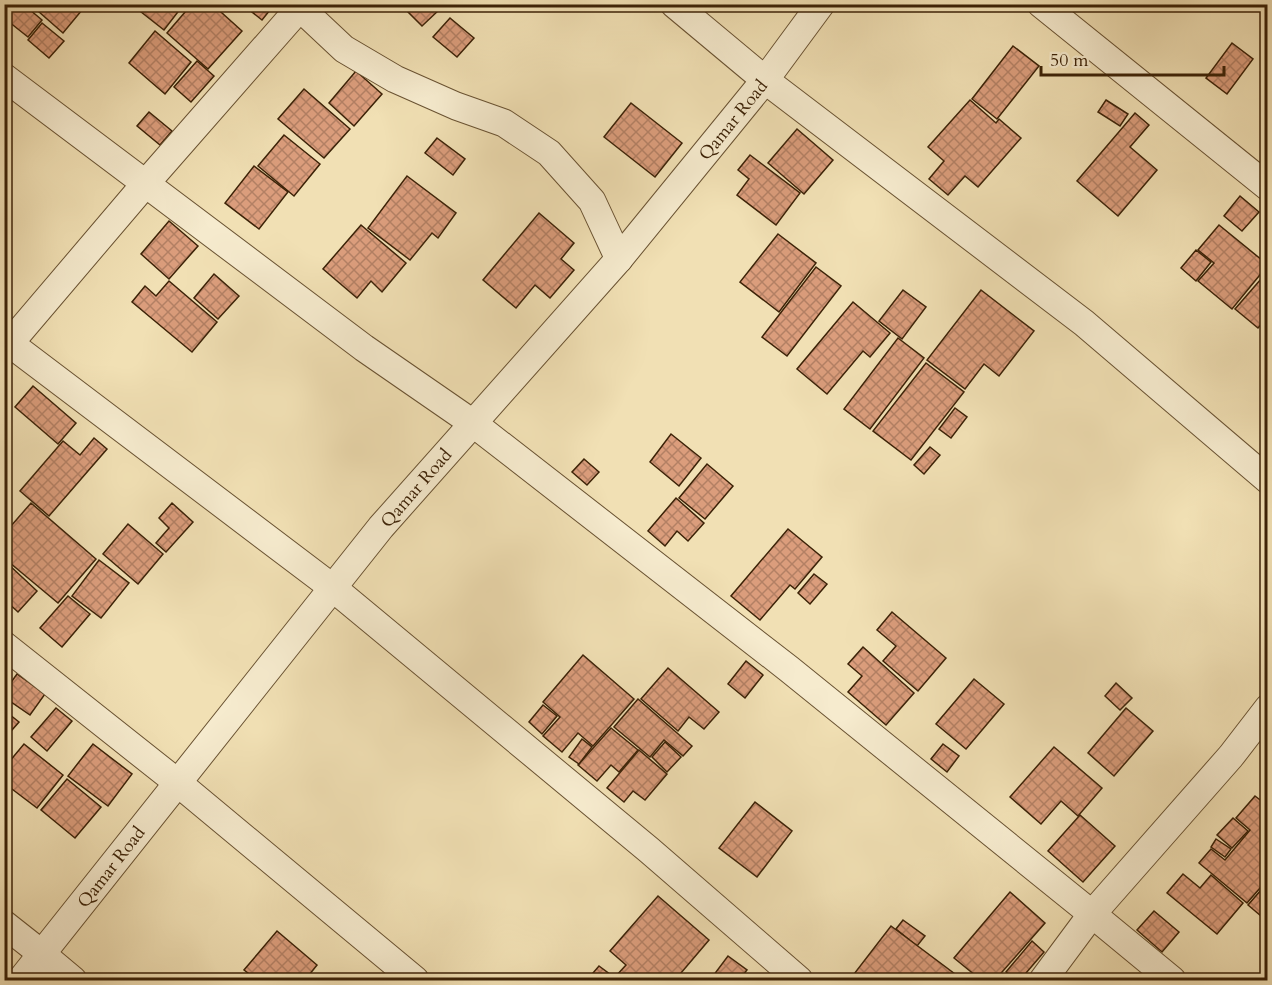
<svg xmlns="http://www.w3.org/2000/svg" width="1272" height="985" font-family="Cardo,serif">
<defs>
<pattern id="building-cross-hatch" width="8" height="8" patternUnits="userSpaceOnUse" patternTransform="scale(1.5)"><rect width="8" height="8" fill="#db9d7c"/><path d="M0 0l8 8M0 8l8-8" fill="none" stroke="#b38064"/></pattern>
</defs>
<rect width="100%" height="100%" fill="#f1e0b4"/>
<filter id="stains"><feTurbulence type="fractalNoise" baseFrequency=".00333" numOctaves="4"/><feColorMatrix values="0 0 0 0 .2 0 0 0 0 .09 0 0 0 0 .02 0 0 0 .5 -.17"/></filter>
<radialGradient id="worn" r=".72"><stop offset=".6" stop-color="#630" stop-opacity="0"/><stop offset="1" stop-color="#630" stop-opacity=".3"/></radialGradient>
<g fill="url(#building-cross-hatch)" stroke="#3c2207" stroke-width="1.5">
<polygon points="10,4 23,4 42,20 28,37 4,18 4,11"/>
<polygon points="30,4 87,4 63,33"/>
<polygon points="131,4 184,4 164,30"/>
<polygon points="192,4 212,4 242,31 208,69 167,33"/>
<polygon points="242,4 273,4 274,5 262,20"/>
<polygon points="416,4 436,4 440,9 422,26 408,12"/>
<polygon points="450,18 474,38 457,57 433,37"/>
<polygon points="42,23 64,41 49,58 28,40"/>
<polygon points="155,31 191,62 165,94 129,63"/>
<polygon points="1232,43 1253,59 1227,94 1206,78"/>
<polygon points="1013,46 1039,66 997,119 972,99"/>
<polygon points="197,61 214,76 191,102 174,87"/>
<polygon points="356,71 382,94 354,126 329,103"/>
<polygon points="304,89 350,129 324,158 278,119"/>
<polygon points="970,100 996,123 999,119 1021,138 978,187 965,176 948,195 929,179 944,161 928,147"/>
<polygon points="1106,100 1128,114 1120,126 1098,112"/>
<polygon points="631,103 682,143 655,177 604,137"/>
<polygon points="149,112 172,131 160,145 137,126"/>
<polygon points="1135,113 1149,125 1130,147 1157,170 1118,216 1077,181"/>
<polygon points="797,129 833,160 804,194 768,163"/>
<polygon points="284,135 320,164 294,196 258,166"/>
<polygon points="437,138 465,159 453,175 425,153"/>
<polygon points="750,155 800,193 776,225 737,195 749,179 738,170"/>
<polygon points="254,166 288,192 259,229 225,203"/>
<polygon points="407,176 456,213 438,238 432,233 410,260 368,228"/>
<polygon points="1240,196 1259,212 1242,231 1224,216"/>
<polygon points="539,213 574,243 561,259 574,270 550,298 535,285 516,308 483,280"/>
<polygon points="169,221 198,246 169,279 141,254"/>
<polygon points="361,225 406,263 382,292 371,281 357,298 323,269"/>
<polygon points="1219,225 1268,265 1232,309 1198,281 1214,263 1198,250"/>
<polygon points="778,234 816,263 779,312 740,282"/>
<polygon points="1196,250 1211,262 1196,281 1181,268"/>
<polygon points="816,267 841,286 787,356 762,337"/>
<polygon points="1268,271 1268,317 1258,328 1235,309"/>
<polygon points="214,274 239,296 218,319 194,298"/>
<polygon points="169,281 217,322 192,352 132,302 145,286 156,296"/>
<polygon points="903,290 926,307 902,339 879,321"/>
<polygon points="981,290 1034,331 999,376 984,364 965,389 927,360"/>
<polygon points="853,302 890,333 870,357 863,351 827,394 797,369"/>
<polygon points="898,338 924,358 870,429 844,409"/>
<polygon points="926,363 964,392 911,460 873,431"/>
<polygon points="33,386 76,423 58,444 15,407"/>
<polygon points="955,408 967,417 951,438 939,429"/>
<polygon points="671,434 701,458 679,486 650,462"/>
<polygon points="94,438 107,449 49,516 20,491 63,441 80,455"/>
<polygon points="930,447 940,455 924,474 914,465"/>
<polygon points="584,459 599,472 587,485 572,472"/>
<polygon points="707,464 733,486 705,519 679,498"/>
<polygon points="676,498 704,523 688,541 677,531 665,546 648,531"/>
<polygon points="31,503 96,559 58,603 4,558 4,534"/>
<polygon points="172,503 193,522 166,552 156,543 169,528 159,518"/>
<polygon points="128,524 163,554 138,584 103,554"/>
<polygon points="788,529 822,557 795,589 790,585 760,620 731,596"/>
<polygon points="99,560 129,583 101,618 72,596"/>
<polygon points="8,564 37,591 18,612 4,599 4,568"/>
<polygon points="814,574 827,584 810,604 798,593"/>
<polygon points="68,596 90,614 62,647 40,628"/>
<polygon points="892,612 946,658 918,691 883,661 896,646 877,630"/>
<polygon points="863,647 914,693 886,725 848,692 862,676 848,664"/>
<polygon points="583,655 634,699 593,746 578,733 562,752 543,736 560,717 543,702"/>
<polygon points="746,661 763,675 745,698 728,684"/>
<polygon points="668,668 719,712 704,729 689,717 678,731 641,699"/>
<polygon points="17,674 45,694 30,715 4,697 4,692"/>
<polygon points="974,679 1004,704 966,749 936,724"/>
<polygon points="1116,683 1132,698 1120,710 1105,696"/>
<polygon points="638,699 692,746 683,756 664,740 650,757 614,727"/>
<polygon points="543,705 557,716 542,734 529,722"/>
<polygon points="56,708 72,721 47,751 31,737"/>
<polygon points="1126,708 1153,731 1114,776 1088,753"/>
<polygon points="4,710 19,722 4,739"/>
<polygon points="611,728 638,750 619,772 611,765 597,781 578,765"/>
<polygon points="582,739 592,747 579,764 569,757"/>
<polygon points="665,742 681,757 667,772 652,757"/>
<polygon points="24,744 63,775 37,808 4,783 4,768"/>
<polygon points="93,744 132,774 108,806 68,776"/>
<polygon points="943,744 959,756 947,772 931,759"/>
<polygon points="1054,747 1102,788 1078,816 1061,801 1041,824 1010,797"/>
<polygon points="639,750 667,774 645,800 633,791 624,802 607,788"/>
<polygon points="67,779 101,807 75,838 41,810"/>
<polygon points="1255,796 1268,806 1268,879 1247,903 1199,863 1211,849 1225,860 1250,830 1236,818"/>
<polygon points="755,802 792,831 757,877 719,848"/>
<polygon points="1080,815 1115,846 1083,882 1048,851"/>
<polygon points="1233,818 1248,831 1232,848 1217,835"/>
<polygon points="1216,839 1231,849 1225,857 1211,847"/>
<polygon points="1183,874 1200,888 1211,875 1243,903 1217,934 1167,893"/>
<polygon points="1268,882 1268,922 1248,905"/>
<polygon points="1010,892 1045,923 995,980 981,980 954,958"/>
<polygon points="658,896 709,940 675,980 621,980 616,976 626,965 610,951"/>
<polygon points="1154,911 1179,932 1162,952 1137,930"/>
<polygon points="903,920 925,936 917,946 896,929"/>
<polygon points="891,926 963,980 862,980 854,974"/>
<polygon points="277,931 317,965 305,980 257,980 244,970"/>
<polygon points="1032,941 1044,952 1020,980 1016,980 1006,972"/>
<polygon points="728,956 747,970 739,980 710,980"/>
<polygon points="599,966 611,975 607,980 587,980"/>
</g>
<g fill="none" stroke-linecap="round" stroke-linejoin="round">
<g stroke="#695232" stroke-width="29">
<g id="minor">
<polyline points="296,4 344,49 395,79 456,106 504,123 549,153 592,201 619,259"/>
<polyline points="674,4 765,80 1084,323 1268,480"/>
<polyline points="1041,4 1268,187"/>
<polyline points="4,77 364,348 474,424 789,669 1092,914 1172,980"/>
<polyline points="4,339 333,588 649,850 799,980"/>
<polyline points="4,350 146,183 303,4"/>
<polyline points="4,645 178,783 415,980"/>
<polyline points="4,924 42,954 73,980"/>
<polyline points="21,980 381,527 619,259 765,80 821,4"/>
<polyline points="1043,980 1092,914 1231,756 1268,708"/>
</g>
</g>
<use href="#minor" stroke="#f6ebce" stroke-width="27"/>
</g>
<g text-anchor="middle" stroke-width="4.5" stroke-linejoin="round" paint-order="stroke">
<g font-size="18" fill="#3c2207" stroke="#f6ebce">
<text transform="translate(733 120) rotate(-51)" y="6">Qamar Road</text>
<text transform="translate(416 488) rotate(-49)" y="6">Qamar Road</text>
<text transform="translate(111 867) rotate(-52)" y="6">Qamar Road</text>
</g>
</g>
<rect width="1272" height="985" fill="none" stroke="#f1e0b4" stroke-width="24"/>
<rect x="6" y="6" width="1260" height="973" fill="none" stroke="#3c2207" stroke-width="3"/>
<rect x="12" y="12" width="1248" height="961" fill="none" stroke="#3c2207" stroke-width="1.5"/>
<path d="M1041 66v9h183v-9" fill="none" stroke="#3c2207" stroke-width="3"/>
<text x="1050" y="66" font-size="18" fill="#3c2207" stroke="#f6ebce" stroke-width="4.5" paint-order="stroke">50 m</text>
<rect width="100%" height="100%" filter="url(#stains)"/>
<rect width="100%" height="100%" fill="url(#worn)"/>
</svg>
